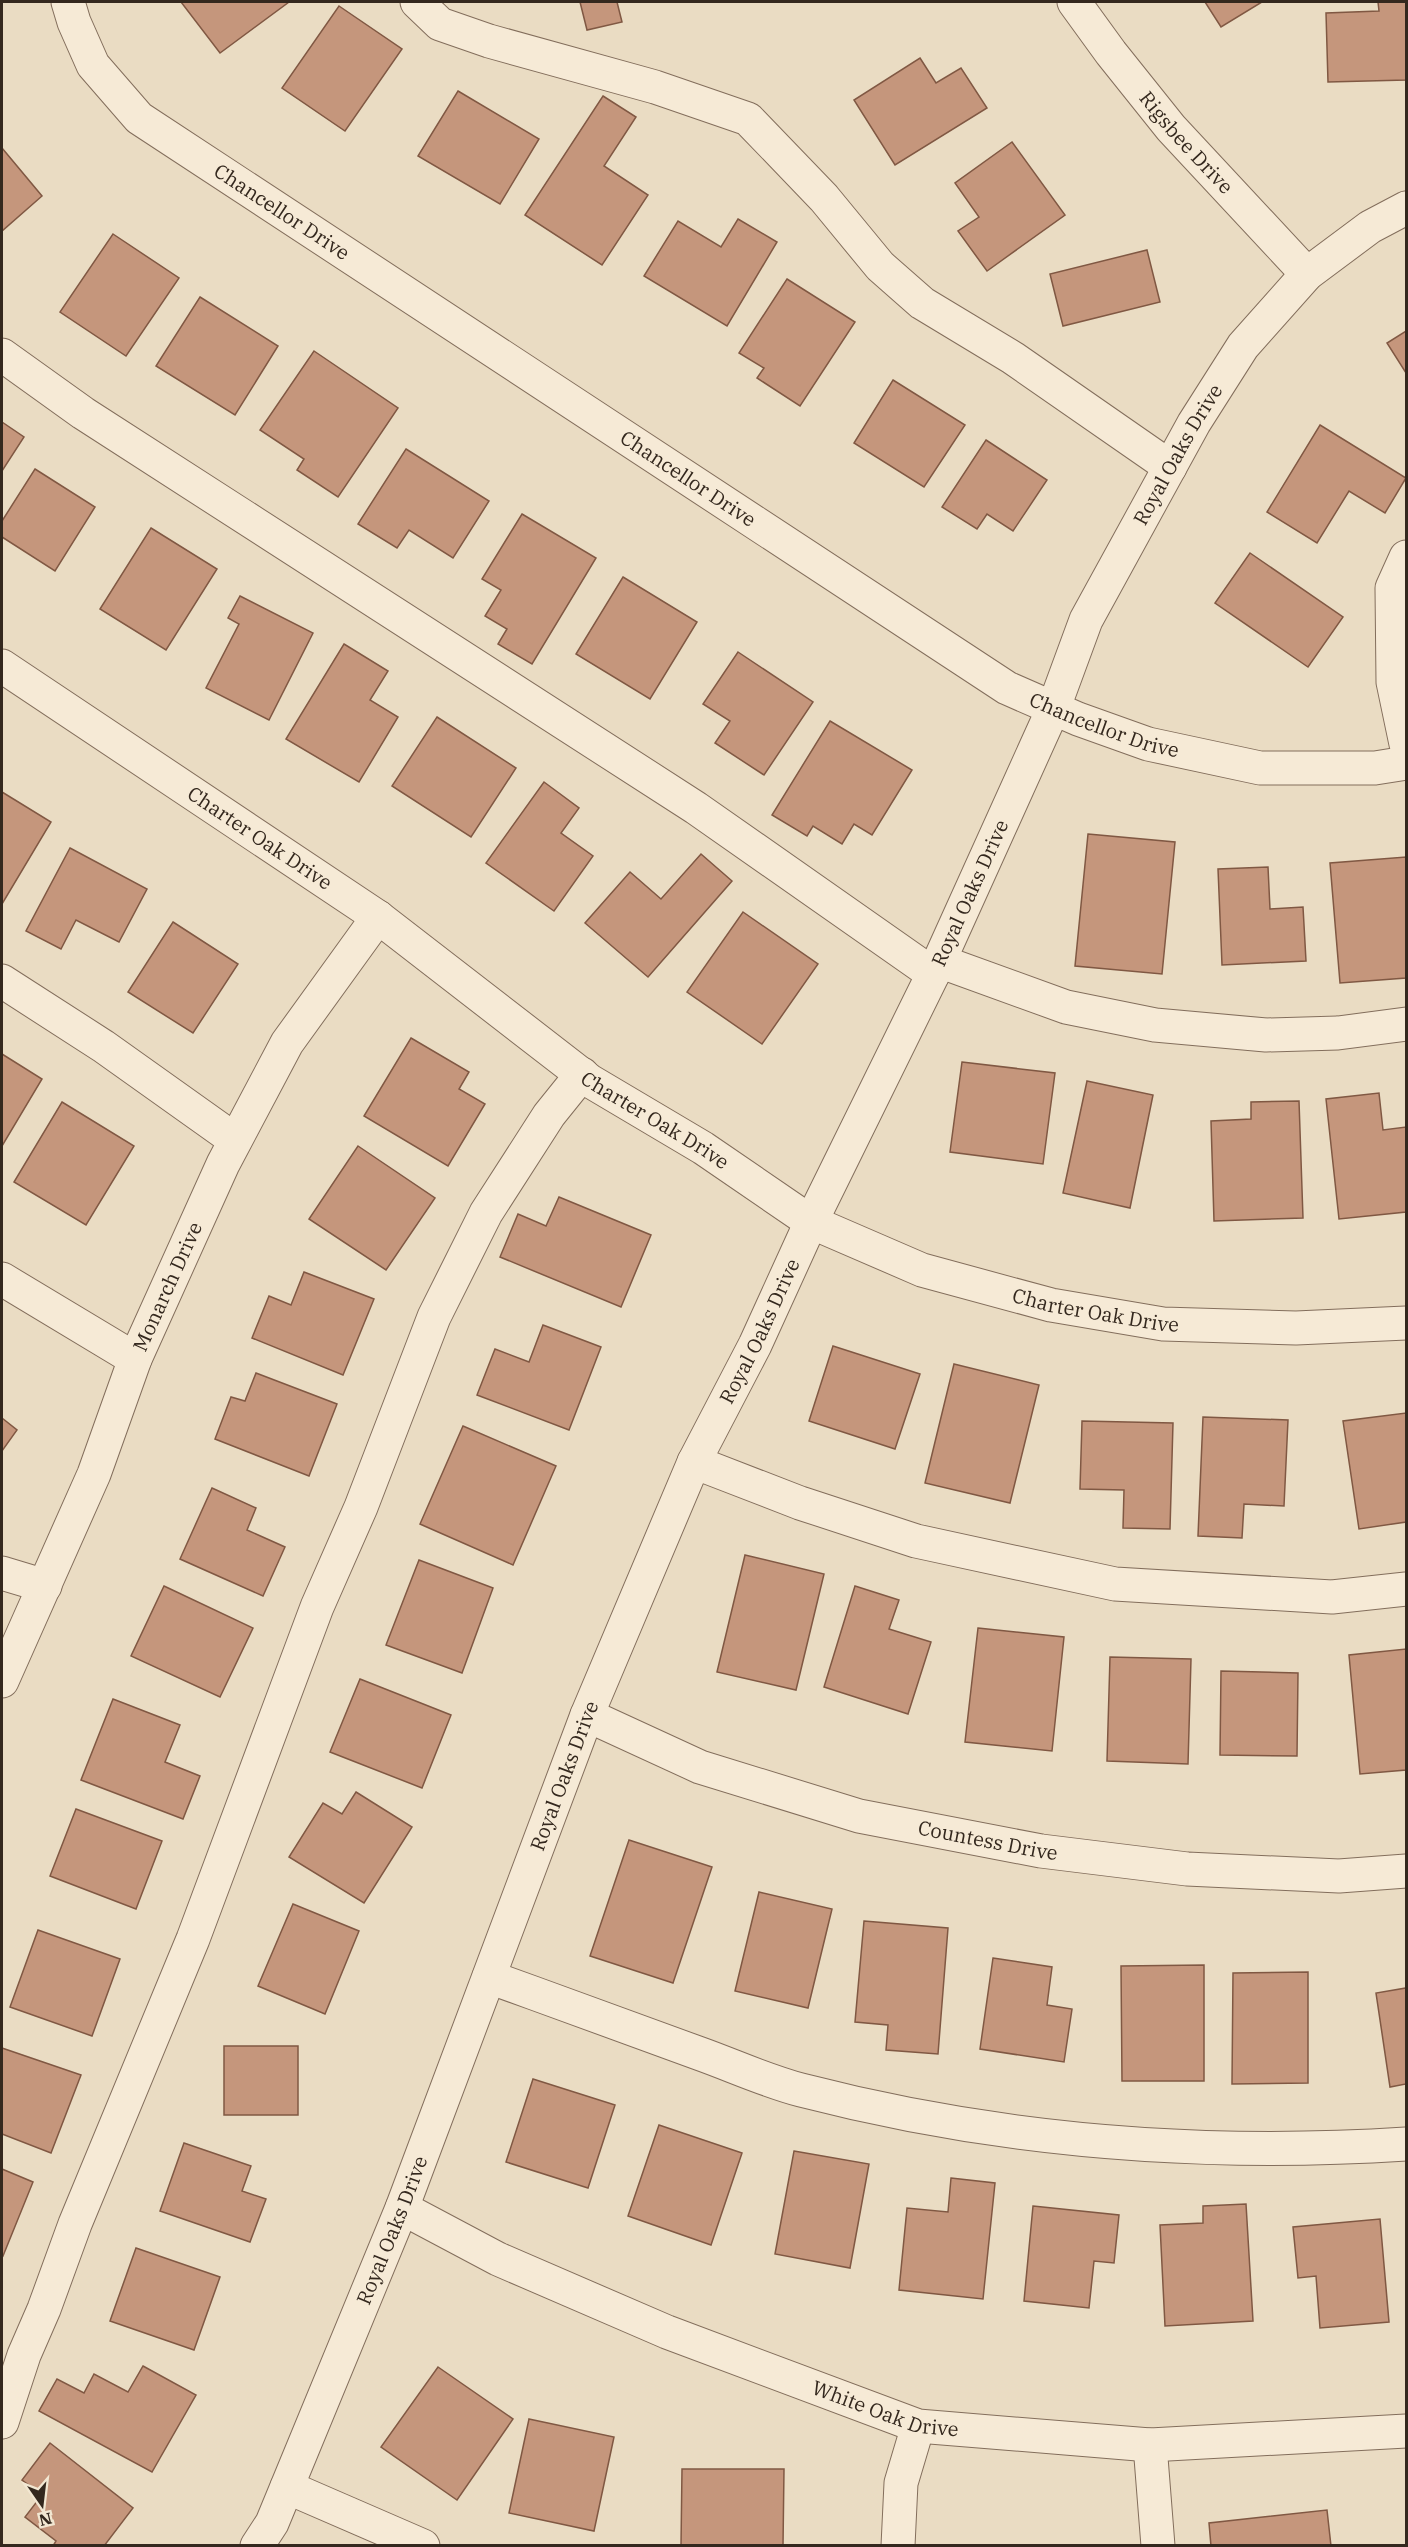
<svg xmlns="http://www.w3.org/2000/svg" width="1408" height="2547" font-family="'IBM Plex Serif',serif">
<rect width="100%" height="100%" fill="#eadcc3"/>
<g fill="#c5967c" stroke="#805843" stroke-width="1.5">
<polygon points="181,2 289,2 220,53"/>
<polygon points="580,2 617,2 622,22 587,30"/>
<polygon points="1205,2 1262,2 1221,27"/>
<polygon points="1378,2 1406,2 1406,80 1328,82 1326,13 1379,11"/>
<polygon points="339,6 402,49 345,131 282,88"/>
<polygon points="920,58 936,83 961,68 987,108 895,165 854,100"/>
<polygon points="458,91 539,139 500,204 418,156"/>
<polygon points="603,96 636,117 604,166 648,195 602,265 525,215"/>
<polygon points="1012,142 1065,215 987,271 958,231 979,217 955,183"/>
<polygon points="2,148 42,196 2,231"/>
<polygon points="738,219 777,242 727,326 644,276 678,221 721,247"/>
<polygon points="113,234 179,278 126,356 60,312"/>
<polygon points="1147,250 1160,302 1063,326 1050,274"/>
<polygon points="787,279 855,322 800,406 757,378 764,368 739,353"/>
<polygon points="200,297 278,346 235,415 156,366"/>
<polygon points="1406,331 1406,373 1387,343"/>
<polygon points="314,351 398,408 338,497 297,470 304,459 260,430"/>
<polygon points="893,380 965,425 924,487 854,443"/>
<polygon points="2,422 24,437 2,471"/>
<polygon points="1320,425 1406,478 1385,513 1349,491 1317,543 1267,512"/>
<polygon points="986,440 1047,480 1013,531 987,514 977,529 942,507"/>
<polygon points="406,449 489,501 453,558 409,530 397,548 358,524"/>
<polygon points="35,469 95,507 55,571 2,537 2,521"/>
<polygon points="522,514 596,558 532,664 498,644 507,629 485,616 501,590 482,579"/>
<polygon points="151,528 217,569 166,650 100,609"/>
<polygon points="1250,553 1343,617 1308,667 1215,603"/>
<polygon points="623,577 697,622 650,699 576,654"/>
<polygon points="240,596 313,633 269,720 206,688 239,624 228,618"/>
<polygon points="344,644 388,671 370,700 398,717 359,782 286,739"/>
<polygon points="738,652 813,702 764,775 715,743 730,721 703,704"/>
<polygon points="437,717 516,768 471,837 392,786"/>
<polygon points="830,721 912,770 872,835 854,824 842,844 813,826 807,836 772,815"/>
<polygon points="544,782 579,808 561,833 593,856 554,911 486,863"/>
<polygon points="2,792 51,822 2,904"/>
<polygon points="1088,834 1175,842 1162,974 1075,966"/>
<polygon points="70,848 147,889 119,942 76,920 61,949 26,931"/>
<polygon points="701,854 732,881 648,977 585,923 630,872 661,899"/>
<polygon points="1406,857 1406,978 1340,983 1330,863"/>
<polygon points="1268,867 1270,909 1303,907 1306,961 1222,965 1218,869"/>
<polygon points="743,912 818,964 762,1044 687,992"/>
<polygon points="173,922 238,964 193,1033 128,992"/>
<polygon points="411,1038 469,1072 459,1089 485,1104 448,1166 364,1116"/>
<polygon points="2,1054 42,1079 2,1146"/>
<polygon points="962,1062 1055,1073 1043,1164 950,1152"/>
<polygon points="1087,1081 1153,1095 1130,1208 1063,1193"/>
<polygon points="1379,1093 1383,1130 1406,1127 1406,1212 1339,1219 1326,1099"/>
<polygon points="1299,1101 1303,1218 1214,1221 1211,1121 1251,1119 1251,1102"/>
<polygon points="62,1102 134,1146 86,1225 14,1182"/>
<polygon points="358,1146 435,1198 386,1270 309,1219"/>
<polygon points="559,1197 651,1235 621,1307 500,1257 518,1214 546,1226"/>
<polygon points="304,1272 374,1299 343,1375 252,1338 269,1296 291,1305"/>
<polygon points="543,1325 601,1347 569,1430 477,1395 495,1349 529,1362"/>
<polygon points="833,1346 920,1374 895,1449 809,1421"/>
<polygon points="954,1364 1039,1385 1010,1503 925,1483"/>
<polygon points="256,1373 337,1404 309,1476 215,1439 231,1397 245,1401"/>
<polygon points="1406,1413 1406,1522 1359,1529 1343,1421"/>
<polygon points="1203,1417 1288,1420 1284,1506 1244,1504 1242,1538 1198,1536"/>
<polygon points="2,1418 17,1430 2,1451"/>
<polygon points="1082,1421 1173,1423 1170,1529 1123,1528 1124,1490 1080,1489"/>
<polygon points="463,1426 556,1466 513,1565 420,1524"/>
<polygon points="212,1488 256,1508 247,1530 285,1547 263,1596 180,1559"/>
<polygon points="745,1555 824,1574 796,1690 717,1672"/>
<polygon points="419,1560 493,1588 462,1673 386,1645"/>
<polygon points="164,1586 253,1628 220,1697 131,1656"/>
<polygon points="855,1586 899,1600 889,1629 931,1642 908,1714 824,1687"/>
<polygon points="978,1628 1064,1637 1052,1751 965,1742"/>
<polygon points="1406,1649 1406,1770 1360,1774 1349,1655"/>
<polygon points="1110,1657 1191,1659 1188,1764 1107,1761"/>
<polygon points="1221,1671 1298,1673 1297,1756 1220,1755"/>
<polygon points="360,1679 451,1715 422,1788 330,1752"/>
<polygon points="113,1699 180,1725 165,1762 200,1776 183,1819 81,1780"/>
<polygon points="356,1792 412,1827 364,1903 289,1857 323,1803 342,1814"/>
<polygon points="76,1809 162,1841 136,1909 50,1876"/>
<polygon points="629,1840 712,1867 673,1983 590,1956"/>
<polygon points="759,1892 832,1909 808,2008 735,1991"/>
<polygon points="293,1904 359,1931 325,2014 258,1986"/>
<polygon points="864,1921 948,1928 938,2054 886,2050 888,2025 855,2022"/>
<polygon points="38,1930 120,1959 92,2036 10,2007"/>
<polygon points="993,1958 1052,1967 1047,2005 1072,2009 1064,2062 980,2049"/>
<polygon points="1204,1965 1204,2081 1122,2081 1121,1966"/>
<polygon points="1308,1972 1308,2083 1232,2084 1233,1973"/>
<polygon points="1406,1988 1406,2084 1390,2087 1376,1993"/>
<rect x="224" y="2046" width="74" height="69"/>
<polygon points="2,2048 81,2075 51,2153 2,2134"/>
<polygon points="533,2079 615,2105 588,2188 506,2162"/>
<polygon points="659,2125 742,2153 711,2245 628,2216"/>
<polygon points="184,2143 251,2166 242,2191 266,2199 250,2242 160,2211"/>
<polygon points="794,2151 869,2164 850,2268 775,2254"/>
<polygon points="2,2169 33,2182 3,2256 2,2255"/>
<polygon points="951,2178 995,2183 983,2299 899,2290 907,2208 948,2212"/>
<polygon points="1246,2204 1253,2321 1165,2326 1160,2225 1203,2223 1203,2206"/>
<polygon points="1033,2206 1119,2215 1114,2263 1094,2261 1089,2308 1024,2301"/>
<polygon points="1380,2219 1389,2322 1320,2328 1316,2276 1298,2278 1293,2227"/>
<polygon points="136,2248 220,2277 194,2350 110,2321"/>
<polygon points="143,2366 196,2395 152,2472 39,2411 57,2379 84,2393 94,2374 128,2392"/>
<polygon points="438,2367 513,2419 457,2500 381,2447"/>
<polygon points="529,2419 614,2437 594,2531 509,2513"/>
<polygon points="50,2443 133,2508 104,2546 53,2546 56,2541 25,2517 42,2495 22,2480"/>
<polygon points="682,2469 784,2469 783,2546 681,2546"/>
<polygon points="1327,2510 1331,2546 1211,2546 1209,2523"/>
</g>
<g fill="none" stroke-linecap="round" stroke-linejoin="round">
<g stroke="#836e5c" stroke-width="35">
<g id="minor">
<path id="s1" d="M68 2 74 22 93 65 139 118 1007 688 1078 719 1148 744 1260 768H1375L1406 763"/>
<polyline points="417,2 440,24 489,41 655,87 748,119 824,198 880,266 922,303 1013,358 1170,467"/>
<path id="s2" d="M1074 2 1111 53 1171 128 1307 274"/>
<polyline points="2,355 83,413 696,808 933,974"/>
<polyline points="1406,557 1392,588 1393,682 1406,744"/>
<path id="s3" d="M2 666 378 917 590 1081 703 1148 811 1222 922 1270 1051 1305 1163 1324 1296 1328 1406 1323"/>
<polyline points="939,961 1066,1007 1155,1025 1266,1035 1338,1033 1406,1024"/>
<polyline points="2,981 103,1046 235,1140"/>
<polyline points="2,1279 135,1359"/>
<polyline points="694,1462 800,1503 916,1541 1115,1584 1332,1597 1406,1589"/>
<polyline points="2,1573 45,1586"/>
<path id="s4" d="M2 1681 94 1474 135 1359 223 1164 287 1043 378 917"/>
<path id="s5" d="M587 1715 700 1767 859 1816 1041 1851 1187 1869 1339 1876 1406 1871"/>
<path d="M489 1977C559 2002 629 2028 698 2053 732 2065 766 2081 801 2090 998 2141 1204 2157 1406 2144"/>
<path id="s6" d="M402 2208 498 2259 667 2332 918 2426 1150 2445 1406 2431"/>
<polyline points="2,2422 24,2355 44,2309 75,2224 193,1939 317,1607 361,1507 434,1317 486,1213 549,1115 582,1074"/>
<polyline points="1150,2445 1158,2546"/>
<polyline points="287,2487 423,2546"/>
<path id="s7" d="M257 2546 272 2523 402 2208 587 1715 694 1462 755 1345 811 1222 937 966 1054 707 1086 620 1194 423 1243 346 1307 274 1370 227 1406 208"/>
<polyline points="898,2546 901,2483 918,2426"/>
</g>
</g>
<use href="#minor" stroke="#f6ead6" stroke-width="33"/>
</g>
<g text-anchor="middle" stroke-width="6" stroke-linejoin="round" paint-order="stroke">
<g font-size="20" fill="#34281e" stroke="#f2e7d2">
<text dy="7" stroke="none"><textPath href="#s2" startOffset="180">Rigsbee Drive</textPath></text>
<text dy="7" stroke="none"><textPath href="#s1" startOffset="309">Chancellor Drive</textPath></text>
<text dy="7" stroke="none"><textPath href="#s7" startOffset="2288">Royal Oaks Drive</textPath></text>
<text dy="7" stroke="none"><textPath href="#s1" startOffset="795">Chancellor Drive</textPath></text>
<text dy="7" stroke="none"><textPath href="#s1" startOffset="1281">Chancellor Drive</textPath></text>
<text dy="7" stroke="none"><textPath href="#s3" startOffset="310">Charter Oak Drive</textPath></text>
<text dy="7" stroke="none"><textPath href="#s7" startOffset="1802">Royal Oaks Drive</textPath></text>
<text dy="7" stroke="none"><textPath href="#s3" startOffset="796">Charter Oak Drive</textPath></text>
<text dy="7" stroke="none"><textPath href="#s4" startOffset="428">Monarch Drive</textPath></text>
<text dy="7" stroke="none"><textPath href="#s3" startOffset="1282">Charter Oak Drive</textPath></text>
<text dy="7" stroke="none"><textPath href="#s7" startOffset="1316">Royal Oaks Drive</textPath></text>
<text dy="7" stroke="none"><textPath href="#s7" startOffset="830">Royal Oaks Drive</textPath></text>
<text dy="7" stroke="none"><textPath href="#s5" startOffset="422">Countess Drive</textPath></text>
<text dy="7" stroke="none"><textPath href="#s7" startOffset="344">Royal Oaks Drive</textPath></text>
<text dy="7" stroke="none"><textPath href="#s6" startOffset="525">White Oak Drive</textPath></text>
</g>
</g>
<rect width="1408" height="2547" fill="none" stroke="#34281e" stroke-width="6"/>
<g transform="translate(42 2505) rotate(166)" stroke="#f2e7d2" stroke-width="4.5" paint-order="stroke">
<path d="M0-4.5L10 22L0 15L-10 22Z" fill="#34281e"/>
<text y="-9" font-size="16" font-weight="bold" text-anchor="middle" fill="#34281e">N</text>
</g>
</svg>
